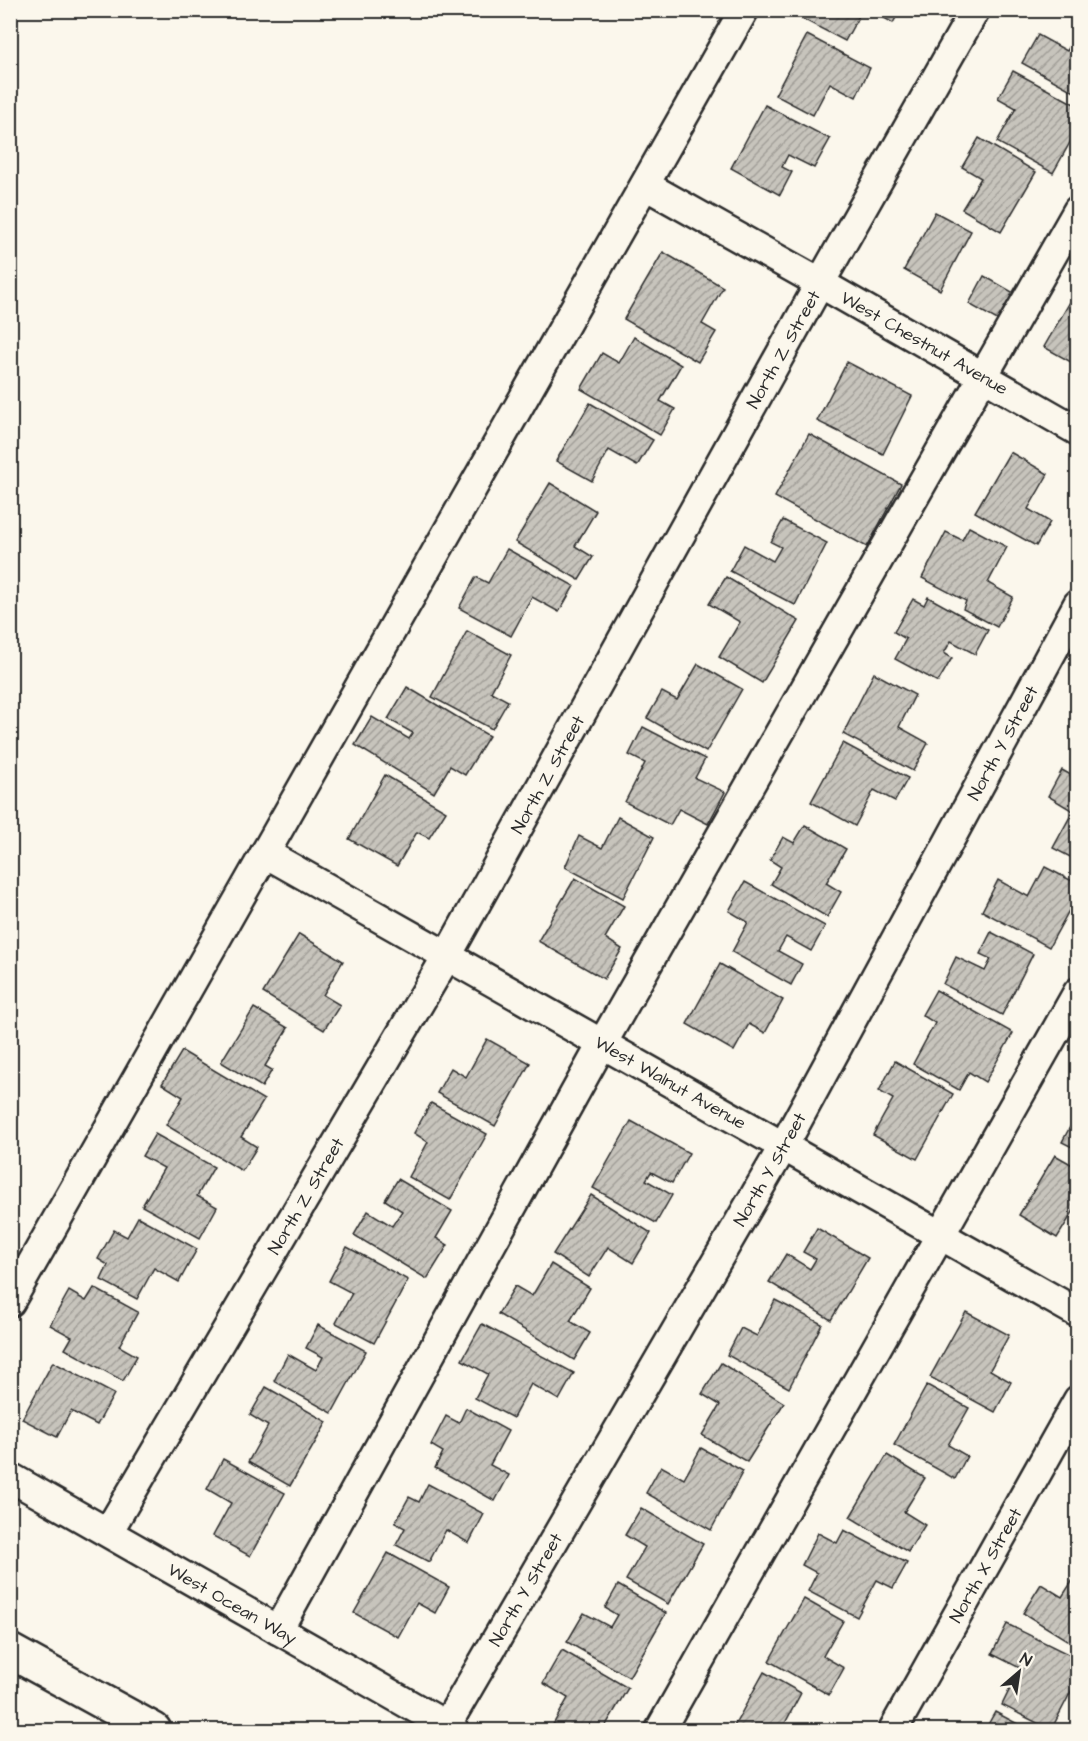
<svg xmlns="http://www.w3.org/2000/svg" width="1088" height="1741" font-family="'Architects Daughter',sans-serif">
<defs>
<pattern id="building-hatch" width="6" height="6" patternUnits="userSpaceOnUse" patternTransform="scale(1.5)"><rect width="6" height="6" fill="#c7c4bc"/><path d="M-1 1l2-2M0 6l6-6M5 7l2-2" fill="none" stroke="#a29f99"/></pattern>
</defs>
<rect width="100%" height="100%" fill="#fbf7ec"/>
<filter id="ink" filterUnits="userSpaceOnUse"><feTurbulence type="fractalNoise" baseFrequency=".0167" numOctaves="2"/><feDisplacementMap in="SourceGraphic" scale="12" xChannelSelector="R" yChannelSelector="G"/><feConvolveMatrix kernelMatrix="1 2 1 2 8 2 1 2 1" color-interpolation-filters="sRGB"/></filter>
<g filter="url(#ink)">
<g fill="url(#building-hatch)" stroke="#2b2b2b" stroke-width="1.5">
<polygon points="797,10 862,10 845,41 795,15"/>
<polygon points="870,10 900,10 893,23"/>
<polygon points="1078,32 1078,94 1022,63 1038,35 1067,51"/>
<polygon points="807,35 870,68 856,97 830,83 813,115 775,95"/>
<polygon points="1013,71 1078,106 1078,128 1053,173 997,142 1016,108 998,98"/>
<polygon points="765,105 830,139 814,168 788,155 782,167 792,172 780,195 731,168"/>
<polygon points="979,138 1036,172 1001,232 962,209 981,178 962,167"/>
<polygon points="935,212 971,231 940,290 904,270"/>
<polygon points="663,252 723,287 702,324 716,332 698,362 624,319"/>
<polygon points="984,276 1021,297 1006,325 969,304"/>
<polygon points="1078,288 1078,366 1044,347"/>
<polygon points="634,337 681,365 660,401 675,409 660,435 581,389 602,353 619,363"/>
<polygon points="847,362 912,396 883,454 817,421"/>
<polygon points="590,403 653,440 637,466 609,450 592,481 556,461"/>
<polygon points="809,434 901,484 867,547 775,497"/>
<polygon points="1010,452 1048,474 1028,509 1050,522 1036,546 975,512"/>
<polygon points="550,483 596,511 575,546 593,557 579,580 515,542"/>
<polygon points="783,520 827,543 795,605 730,571 744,545 773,561 781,547 771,542"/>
<polygon points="969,527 1007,547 988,583 1013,597 997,627 963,609 966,601 922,578 946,532 962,540"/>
<polygon points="507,549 574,586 559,612 532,597 511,636 459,608 476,577 488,583"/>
<polygon points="726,577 799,621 762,683 719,657 740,622 709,604"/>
<polygon points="928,597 988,630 975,654 951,641 944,653 952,658 938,682 895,659 906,639 894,632 913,599 924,605"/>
<polygon points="467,631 511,655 491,692 508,701 492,729 432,697"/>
<polygon points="698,664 742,689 706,752 647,718 662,692 677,700"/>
<polygon points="874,673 915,695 899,727 928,743 913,771 843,734"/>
<polygon points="407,687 489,736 465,775 450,766 434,793 355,745 372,717 409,739 413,733 388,719"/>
<polygon points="643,727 705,759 695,778 725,792 708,824 679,809 670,825 625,802 645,763 629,755"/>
<polygon points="843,743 908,778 895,801 874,790 855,826 811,802"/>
<polygon points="1078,746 1078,764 1071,760"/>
<polygon points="1062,770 1078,779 1078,861 1053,848 1073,811 1048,796"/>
<polygon points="385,775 446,811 429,838 417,832 397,866 349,839"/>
<polygon points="618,817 654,837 623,898 565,867 579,836 602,848"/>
<polygon points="805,825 846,849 826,883 841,892 827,917 771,884 781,867 770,860 783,837 794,843"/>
<polygon points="1045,867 1078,884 1078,894 1049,947 982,911 998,880 1029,897"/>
<polygon points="575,878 624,906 605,938 622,949 604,979 538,941"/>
<polygon points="745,882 825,926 811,951 786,937 778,951 802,964 791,985 732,952 748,922 729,911"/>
<polygon points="991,932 1033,954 1002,1015 943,984 956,957 985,971 991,959 980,954"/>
<polygon points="299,934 343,961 323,995 340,1005 324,1030 263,993"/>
<polygon points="720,964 783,1000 765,1033 749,1024 734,1051 687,1024"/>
<polygon points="936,990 1013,1033 985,1082 969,1072 959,1090 913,1064 935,1023 922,1015"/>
<polygon points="254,1008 288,1028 265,1066 272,1070 262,1087 221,1062"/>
<polygon points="487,1039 530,1063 495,1126 437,1093 451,1068 466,1077"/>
<polygon points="182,1051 264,1100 241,1137 257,1147 242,1171 166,1125 183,1097 162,1084"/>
<polygon points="895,1061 953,1094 917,1159 873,1135 893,1099 879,1091"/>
<polygon points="431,1103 487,1134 450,1200 409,1177 428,1142 414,1133"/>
<polygon points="1078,1112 1078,1150 1062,1142"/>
<polygon points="631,1121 689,1153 672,1183 651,1172 646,1180 672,1195 656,1223 593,1188"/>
<polygon points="155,1134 214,1167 197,1196 217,1207 200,1238 142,1206 164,1168 142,1156"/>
<polygon points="1055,1155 1078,1168 1078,1204 1057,1238 1019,1215"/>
<polygon points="398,1179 452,1211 436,1238 448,1245 427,1279 354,1235 368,1211 392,1226 402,1211 385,1200"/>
<polygon points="591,1195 651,1233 633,1263 608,1247 589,1277 553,1254"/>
<polygon points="138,1217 197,1249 179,1282 154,1268 137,1299 101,1280 108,1265 98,1259 114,1230 127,1237"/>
<polygon points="817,1228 868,1258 831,1320 769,1282 786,1254 810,1269 816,1259 803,1252"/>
<polygon points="347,1247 408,1280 374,1343 336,1323 352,1293 329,1281"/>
<polygon points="551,1264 590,1288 570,1321 590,1333 574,1360 498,1314 515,1286 532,1296"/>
<polygon points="94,1288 138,1312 119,1346 137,1356 123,1381 65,1349 72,1337 50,1325 69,1291 86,1301"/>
<polygon points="775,1300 822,1324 789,1388 727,1355 741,1328 757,1336"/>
<polygon points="966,1312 1009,1335 990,1370 1011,1382 995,1412 930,1377"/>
<polygon points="482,1324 574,1373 559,1400 531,1384 513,1418 475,1398 488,1374 462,1360"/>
<polygon points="318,1325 366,1351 332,1413 274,1381 288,1354 316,1370 323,1357 306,1348"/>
<polygon points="53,1362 114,1394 97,1425 71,1411 57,1437 22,1419"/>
<polygon points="721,1363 784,1403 747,1462 702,1435 720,1405 702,1394"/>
<polygon points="927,1385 969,1408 948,1445 967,1456 955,1479 894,1445"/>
<polygon points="266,1387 327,1422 290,1486 248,1462 268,1426 250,1415"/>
<polygon points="466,1408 508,1431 490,1465 509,1475 495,1501 435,1468 443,1452 431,1445 446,1416 459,1423"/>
<polygon points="701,1448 743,1471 711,1530 646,1493 661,1466 684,1479"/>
<polygon points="887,1455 925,1478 904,1512 925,1525 908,1552 850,1517"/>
<polygon points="223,1459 285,1493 250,1556 213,1536 231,1503 207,1489"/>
<polygon points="428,1484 484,1514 469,1543 446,1530 429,1562 396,1545 405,1528 395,1523 409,1497 419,1502"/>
<polygon points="641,1508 703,1544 668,1604 626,1580 645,1547 625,1535"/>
<polygon points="844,1530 907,1563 893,1588 877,1580 857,1617 808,1591 817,1573 802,1565 818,1533 837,1543"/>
<polygon points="388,1553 449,1587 435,1613 417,1603 398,1637 354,1613"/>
<polygon points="1078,1572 1078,1647 1023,1613 1041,1584 1062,1597"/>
<polygon points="618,1585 666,1613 629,1677 567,1642 584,1613 610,1627 617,1615 605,1608"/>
<polygon points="804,1599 843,1621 823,1656 844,1668 829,1695 769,1661"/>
<polygon points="1007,1624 1078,1659 1078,1678 1051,1730 1002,1705 1020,1668 992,1654"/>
<polygon points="562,1650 628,1688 603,1730 550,1730 568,1698 543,1683"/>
<polygon points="764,1672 801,1693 783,1727 789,1730 732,1730"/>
<polygon points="995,1712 1029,1730 985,1730"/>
</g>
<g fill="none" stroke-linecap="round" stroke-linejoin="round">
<g stroke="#2b2b2b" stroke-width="33">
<g id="minor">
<path id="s1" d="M645 185 820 283 1078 431"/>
<path id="s2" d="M265 853 1078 1313"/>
<polyline points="10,1302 744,10"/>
<path id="s3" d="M10 1477 454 1730"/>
<path id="s4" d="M108 1532 447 956 820 283 975 10"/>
<polyline points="278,1630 602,1044 1078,210"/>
<path id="s5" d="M446 1726 783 1147 1078 604"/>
<polyline points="660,1730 1078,992"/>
<path id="s6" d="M893 1730 1078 1400"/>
</g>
</g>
<g stroke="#2b2b2b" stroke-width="38">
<polyline id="major" points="10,1651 154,1730"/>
</g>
<use href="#minor" stroke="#fbf7ec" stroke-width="28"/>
<use href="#major" stroke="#fbf7ec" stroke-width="33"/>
</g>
</g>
<g text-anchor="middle" stroke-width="4.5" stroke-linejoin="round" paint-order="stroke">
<g font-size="18" fill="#2b2b2b" stroke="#fbf7ec">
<text dy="6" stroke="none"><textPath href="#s1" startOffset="321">West Chestnut Avenue</textPath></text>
<text dy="6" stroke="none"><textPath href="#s4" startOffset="1362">North Z Street</textPath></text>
<text dy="6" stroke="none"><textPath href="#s5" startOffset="1130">North Y Street</textPath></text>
<text dy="6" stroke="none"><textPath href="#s4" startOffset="876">North Z Street</textPath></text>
<text dy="6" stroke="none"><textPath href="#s2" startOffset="466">West Walnut Avenue</textPath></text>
<text dy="6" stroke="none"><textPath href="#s5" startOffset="644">North Y Street</textPath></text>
<text dy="6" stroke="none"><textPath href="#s4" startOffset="390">North Z Street</textPath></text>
<text dy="6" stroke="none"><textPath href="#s6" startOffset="189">North X Street</textPath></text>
<text dy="6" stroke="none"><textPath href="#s5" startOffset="158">North Y Street</textPath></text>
<text dy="6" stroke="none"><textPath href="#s3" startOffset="256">West Ocean Way</textPath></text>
</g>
</g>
<rect width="1088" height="1741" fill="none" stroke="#fbf7ec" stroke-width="36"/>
<rect x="18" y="18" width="1052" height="1705" fill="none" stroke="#2b2b2b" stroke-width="2" filter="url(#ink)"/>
<g transform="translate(1019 1672) rotate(29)" stroke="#fbf7ec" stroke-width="4.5" paint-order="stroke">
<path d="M0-4.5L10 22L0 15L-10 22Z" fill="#2b2b2b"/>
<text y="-9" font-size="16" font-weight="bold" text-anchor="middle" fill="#2b2b2b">N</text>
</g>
</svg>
